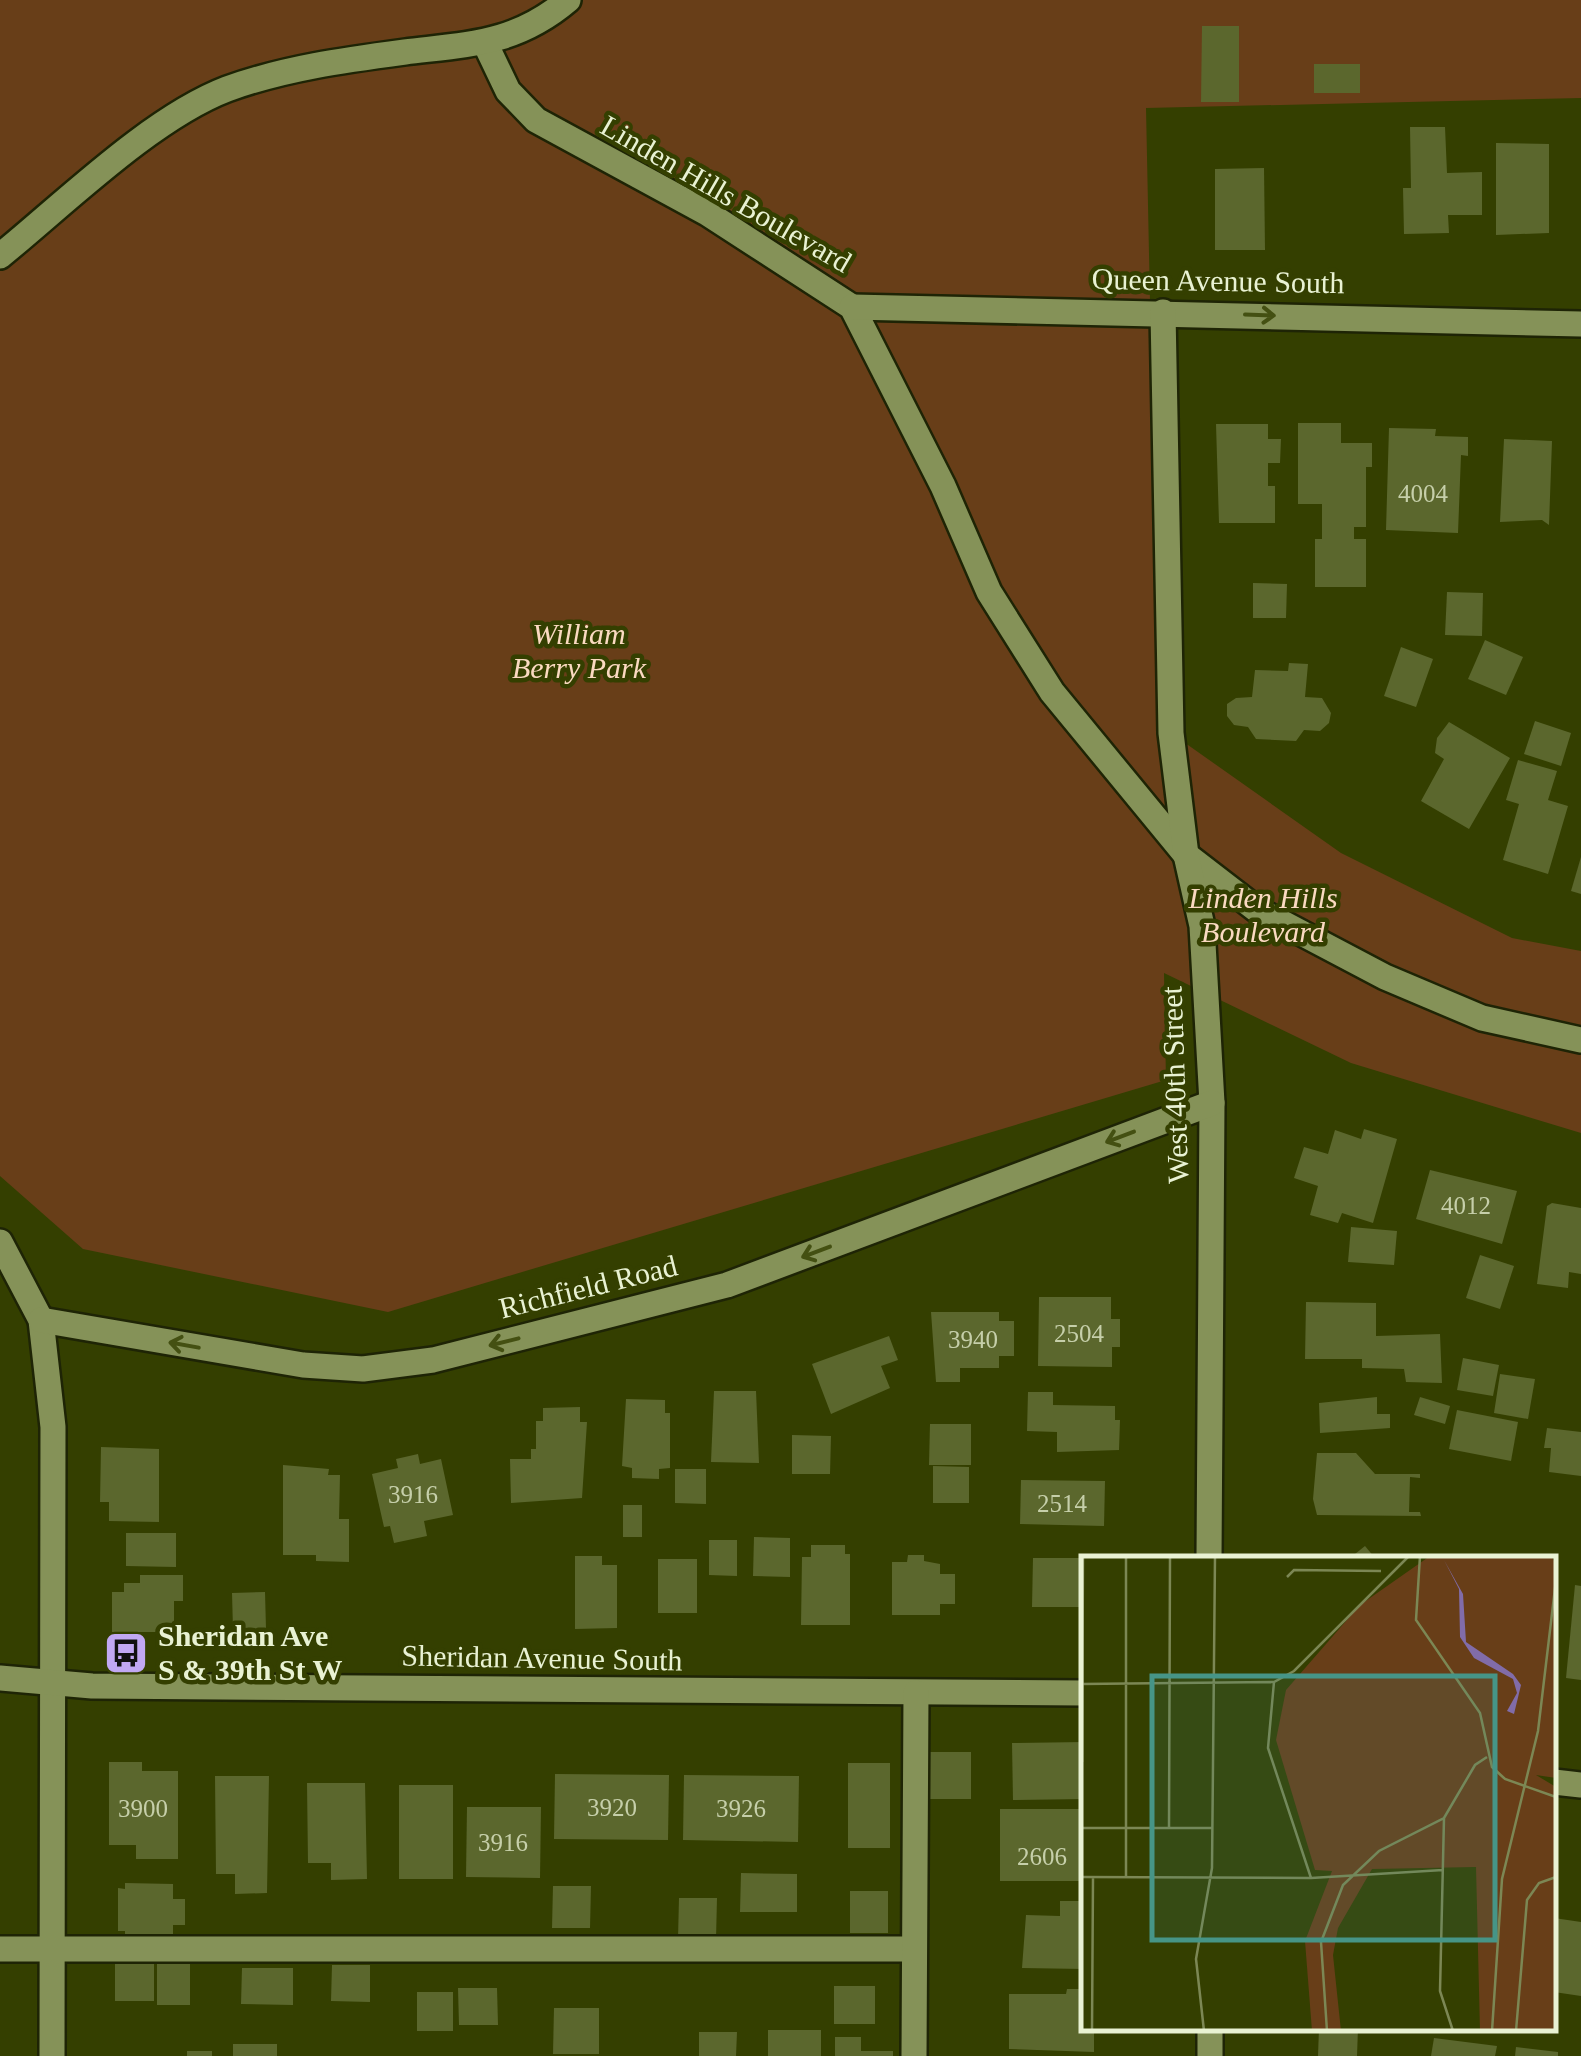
<svg xmlns="http://www.w3.org/2000/svg" width="1581" height="2056" font-family="Georgia,serif">
<rect width="100%" height="100%" fill="#343f00"/>
<polygon fill="#683e18" points="0,0 1581,0 1581,98 1146,108 1159,738 1171,733 1341,853 1512,938 1581,951 1581,1133 1351,1063 1164,973 1166,1080 388,1312 83,1249 0,1176"/>
<g fill="#5b672d">
<polygon points="1202,26 1239,26 1239,102 1201,102"/>
<rect x="1314" y="64" width="46" height="29"/>
<polygon points="1410,127 1445,127 1447,173 1482,172 1482,215 1448,215 1449,233 1404,234 1403,188 1411,188"/>
<polygon points="1496,143 1549,144 1549,233 1496,235"/>
<polygon points="1264,168 1265,250 1215,250 1215,169"/>
<polygon points="1298,423 1341,423 1341,443 1372,443 1372,467 1366,467 1366,527 1354,527 1354,539 1366,539 1366,587 1315,587 1315,539 1322,539 1322,504 1298,504"/>
<polygon points="1216,424 1268,424 1268,439 1281,439 1280,463 1268,463 1268,486 1275,486 1275,523 1219,523"/>
<polygon points="1389,428 1436,429 1435,436 1468,437 1468,456 1461,455 1458,533 1386,530"/>
<polygon points="1504,439 1552,441 1549,525 1542,520 1500,522"/>
<polygon points="1253,583 1287,584 1286,618 1253,618"/>
<polygon points="1447,592 1483,593 1482,636 1445,635"/>
<polygon points="1485,640 1523,657 1506,695 1468,679"/>
<polygon points="1401,647 1433,659 1416,707 1384,696"/>
<polygon points="1289,663 1308,664 1305,697 1322,698 1331,713 1329,723 1320,731 1304,730 1296,741 1256,739 1248,727 1234,725 1227,716 1227,704 1236,698 1252,697 1255,670 1288,671"/>
<polygon points="1535,721 1571,733 1561,766 1524,754"/>
<polygon points="1449,722 1510,758 1469,829 1421,801 1444,759 1435,753 1437,738"/>
<polygon points="1518,760 1557,771 1548,800 1568,806 1548,874 1503,860 1519,804 1506,800"/>
<polygon points="1581,857 1581,894 1571,891"/>
<polygon points="1364,1129 1397,1139 1373,1223 1342,1213 1338,1223 1310,1215 1318,1186 1294,1178 1304,1147 1328,1154 1335,1130 1361,1139"/>
<polygon points="1430,1170 1517,1191 1502,1244 1416,1219"/>
<polygon points="1552,1203 1581,1208 1581,1274 1569,1272 1568,1288 1537,1284 1547,1206"/>
<polygon points="1351,1227 1397,1231 1394,1265 1348,1262"/>
<polygon points="1480,1255 1514,1266 1500,1309 1466,1298"/>
<polygon points="1039,1297 1111,1297 1111,1319 1120,1319 1120,1347 1112,1347 1112,1367 1038,1366"/>
<polygon points="1306,1302 1376,1303 1376,1336 1440,1334 1442,1383 1406,1382 1404,1369 1362,1368 1362,1359 1305,1359"/>
<polygon points="931,1312 999,1312 999,1321 1014,1321 1014,1356 999,1356 999,1368 960,1368 960,1382 936,1382"/>
<polygon points="889,1336 898,1360 881,1366 890,1388 831,1414 812,1364"/>
<polygon points="1463,1358 1499,1365 1493,1396 1457,1390"/>
<polygon points="1500,1374 1535,1379 1528,1419 1494,1413"/>
<polygon points="714,1391 756,1391 759,1463 711,1462"/>
<polygon points="1028,1392 1053,1392 1053,1405 1115,1406 1115,1420 1120,1420 1119,1450 1057,1452 1057,1432 1027,1431"/>
<polygon points="1377,1397 1377,1414 1390,1414 1390,1428 1320,1433 1319,1403"/>
<polygon points="1420,1397 1450,1406 1445,1424 1414,1415"/>
<polygon points="626,1399 665,1400 665,1413 670,1413 670,1468 659,1469 659,1479 632,1478 632,1468 622,1466"/>
<polygon points="580,1407 580,1422 587,1422 582,1498 511,1503 510,1459 531,1459 531,1449 536,1449 536,1421 543,1421 543,1408"/>
<polygon points="1457,1410 1518,1422 1511,1461 1449,1449"/>
<polygon points="930,1424 971,1424 971,1465 929,1465"/>
<polygon points="1547,1428 1581,1432 1581,1476 1549,1472 1551,1448 1544,1448"/>
<polygon points="792,1435 831,1436 830,1474 792,1474"/>
<polygon points="101,1447 159,1449 159,1522 109,1521 109,1502 100,1502"/>
<polygon points="1317,1453 1356,1453 1375,1474 1420,1474 1420,1478 1410,1477 1409,1512 1420,1512 1421,1516 1317,1515 1313,1499"/>
<polygon points="418,1454 420,1464 441,1459 453,1515 424,1521 427,1536 394,1543 390,1526 384,1527 372,1474 398,1468 396,1459"/>
<polygon points="283,1465 329,1469 328,1475 340,1475 339,1519 349,1519 349,1562 316,1561 316,1555 283,1555"/>
<polygon points="933,1466 969,1467 969,1503 933,1503"/>
<polygon points="675,1469 706,1469 706,1504 675,1503"/>
<polygon points="1021,1480 1105,1481 1104,1526 1020,1524"/>
<rect x="623" y="1505" width="19" height="32"/>
<polygon points="126,1533 176,1533 176,1567 126,1566"/>
<polygon points="754,1537 790,1538 790,1577 753,1576"/>
<polygon points="709,1540 737,1540 737,1576 709,1575"/>
<polygon points="811,1545 845,1545 845,1554 850,1554 850,1625 801,1625 802,1557 811,1557"/>
<polygon points="1365,1546 1375,1558 1350,1558"/>
<polygon points="908,1555 924,1555 924,1561 940,1564 940,1574 955,1574 955,1604 940,1604 940,1615 892,1615 892,1562 907,1562"/>
<polygon points="575,1556 602,1556 602,1565 617,1565 617,1628 575,1629"/>
<polygon points="1033,1558 1084,1558 1084,1607 1032,1607"/>
<rect x="658" y="1559" width="39" height="54"/>
<polygon points="140,1575 183,1575 183,1601 174,1601 174,1632 112,1632 112,1592 124,1592 124,1583 140,1583"/>
<polygon points="1575,1585 1581,1586 1581,1680 1566,1678"/>
<polygon points="265,1592 266,1629 233,1629 232,1593"/>
<polygon points="1084,1742 1084,1799 1013,1800 1012,1743"/>
<rect x="924" y="1752" width="47" height="47"/>
<polygon points="109,1762 142,1762 142,1771 178,1771 178,1859 136,1859 136,1845 109,1845"/>
<rect x="848" y="1763" width="42" height="85"/>
<polygon points="555,1774 669,1775 668,1840 554,1839"/>
<polygon points="684,1775 799,1776 798,1842 683,1840"/>
<polygon points="215,1776 269,1776 267,1893 235,1894 235,1874 216,1874"/>
<polygon points="307,1783 365,1783 367,1879 331,1880 331,1863 308,1863"/>
<rect x="399" y="1785" width="54" height="94"/>
<polygon points="467,1807 541,1807 540,1878 466,1877"/>
<polygon points="1000,1809 1082,1809 1084,1881 1000,1881"/>
<polygon points="741,1873 797,1874 797,1912 740,1912"/>
<polygon points="125,1883 173,1884 173,1899 185,1899 185,1925 173,1925 173,1937 125,1936 125,1931 118,1931 118,1888 125,1889"/>
<polygon points="553,1886 591,1886 590,1928 552,1928"/>
<rect x="850" y="1891" width="38" height="42"/>
<polygon points="679,1898 717,1898 716,1939 678,1939"/>
<polygon points="1060,1901 1084,1901 1084,1969 1022,1968 1026,1915 1060,1916"/>
<polygon points="1554,1918 1581,1922 1581,1996 1554,1992"/>
<rect x="115" y="1961" width="39" height="40"/>
<rect x="157" y="1963" width="33" height="42"/>
<polygon points="332,1965 370,1965 370,2002 331,2001"/>
<polygon points="242,1968 293,1968 293,2005 241,2004"/>
<rect x="834" y="1986" width="41" height="38"/>
<polygon points="458,1988 497,1988 498,2025 459,2025"/>
<polygon points="1067,1989 1084,1989 1084,2028 1094,2028 1094,2052 1009,2049 1009,1994 1066,1994"/>
<rect x="417" y="1992" width="36" height="39"/>
<polygon points="554,2008 599,2008 599,2054 553,2054"/>
<polygon points="1319,2028 1358,2028 1357,2056 1318,2056"/>
<rect x="768" y="2030" width="53" height="26"/>
<polygon points="699,2032 737,2032 736,2056 699,2056"/>
<polygon points="835,2037 861,2037 861,2051 893,2051 893,2056 835,2056"/>
<polygon points="1434,2038 1497,2046 1495,2056 1431,2056"/>
<rect x="233" y="2044" width="44" height="12"/>
<polygon points="1516,2047 1558,2052 1558,2056 1515,2056"/>
<rect x="187" y="2051" width="25" height="5"/>
</g>
<g fill="none" stroke-linecap="round" stroke-linejoin="round">
<g stroke="#1e2405" stroke-width="30">
<g id="minor">
<polyline points="486,45 508,91 536,120 707,213 852,307 943,486 989,592 1052,692 1186,855 1256,909 1385,977 1482,1018 1581,1040"/>
<path d="M0 256C64 204 151 118 227 89 285 68 345 60 405 52 470 44 516 44 568 0"/>
<polyline points="852,307 1581,324"/>
<polyline points="1163,312 1171,733 1186,855 1202,926 1212,1103 1209,1558"/>
<polyline points="0,1242 41,1320 53,1427 52,2056"/>
<polyline points="41,1320 303,1365 363,1369 433,1360 727,1285 1212,1103"/>
<polyline points="0,1678 92,1686 1084,1693"/>
<polyline points="1554,1782 1581,1785"/>
<polyline points="0,1949 914,1949"/>
<polyline points="1210,2028 1210,2056"/>
<polyline points="914,2056 916,1693"/>
</g>
</g>
<use href="#minor" stroke="#859258" stroke-width="25"/>
</g>
<defs><path id="oneway-shaft" d="M-6 0H5M1.5-3L5.5 0L1.5 3" fill="none" stroke-width="1.6" stroke-linecap="round" stroke-linejoin="round" transform="scale(2.5)"/></defs>
<g stroke="#445012">
<use href="#oneway-shaft" transform="translate(1260 315) rotate(2)"/>
<use href="#oneway-shaft" transform="translate(1120 1137) rotate(159)"/>
<use href="#oneway-shaft" transform="translate(816 1252) rotate(159)"/>
<use href="#oneway-shaft" transform="translate(504 1342) rotate(166)"/>
<use href="#oneway-shaft" transform="translate(184 1345) rotate(-170)"/>
</g>
<defs>
<g id="bus-square" transform="scale(2.25)"><rect x="-9" y="-9" width="18" height="18" rx="4" fill="#c1a8f3" stroke="#343f00"/><path d="M-5-6H5V4H4V6H2V4H-2V6H-4V4H-5ZM-3.5-4V0h7V-4ZM-3.5 1.2v1.5H-2V1.2ZM2 1.2v1.5H3.5V1.2Z" fill="#111"/></g>
</defs>
<g fill-rule="evenodd">
<use href="#bus-square" x="126" y="1653"/>
</g>
<g text-anchor="middle" stroke-width="9" stroke-linejoin="round" paint-order="stroke">
<g font-size="25" fill="#c6cfaa">
<text x="1423" y="502">4004</text>
<text x="1466" y="1214">4012</text>
<text x="1079" y="1342">2504</text>
<text x="973" y="1348">3940</text>
<text x="413" y="1503">3916</text>
<text x="1062" y="1512">2514</text>
<text x="612" y="1816">3920</text>
<text x="143" y="1817">3900</text>
<text x="741" y="1817">3926</text>
<text x="503" y="1851">3916</text>
<text x="1042" y="1865">2606</text>
</g>
<g font-size="30" fill="#e9f2d3" stroke="#343f00">
<text transform="translate(726 194) rotate(30)" y="10">Linden Hills Boulevard</text>
<text transform="translate(1218 281) rotate(1)" y="10">Queen Avenue South</text>
<text transform="translate(1175 1085) rotate(-92)" y="10">West 40th Street</text>
<text transform="translate(588 1287) rotate(-14)" y="10">Richfield Road</text>
<text transform="translate(542 1658) rotate(1)" y="10">Sheridan Avenue South</text>
</g>
<g font-size="30" font-style="italic" fill="#fbdac1" stroke="#343f00">
<text x="579" y="644">William<tspan x="579" dy="34">Berry Park</tspan></text>
<text x="1263" y="908">Linden Hills<tspan x="1263" dy="34">Boulevard</tspan></text>
</g>
<g font-size="30" font-weight="bold" fill="#e9f2d3" stroke="#343f00" text-anchor="start">
<text x="158" y="1646">Sheridan Ave<tspan x="158" dy="34">S &amp; 39th St W</tspan></text>
</g>
</g>
<g transform="translate(1081 1556)">
<rect width="475" height="475" fill="#343f00"/>
<path d="M349 0H470L475 8V222L455 219 475 231V475H399L395 311 291 313 257 372 252 399 260 475H231L224 385 251 315 234 314 195 184 205 134 279 49Z" fill="#683e18"/>
<path d="M363 4 382 38 385 86 432 118 440 129 433 158 426 155 436 137 432 123 393 102 379 81 378 33Z" fill="#816ca9"/>
<path fill="none" stroke="#7c8754" stroke-width="2.5" d="M339 0 335 64 399 157 411 211 424 223 475 241M206 21 213 14 300 15M193 126 187 192 230 322M0 128 193 126 213 115 328 0M1 206 2 0M363 262 359 435 372 475M0 272H131M88 272 89 0M0 321 230 322 362 314M45 322V0M11 475 12 321M123 475 115 403 131 312 134 0M246 475 240 386 262 329 298 295 363 262 394 209 406 201M411 475 421 323 457 175 475 24M435 475 446 344 458 327 475 321"/>
<path fill="#469587" fill-opacity="0.15" stroke="#469587" stroke-width="5" d="M71 120H414V384H71Z"/>
<rect width="475" height="475" fill="none" stroke="#e9f2d3" stroke-width="5"/>
</g>
</svg>
